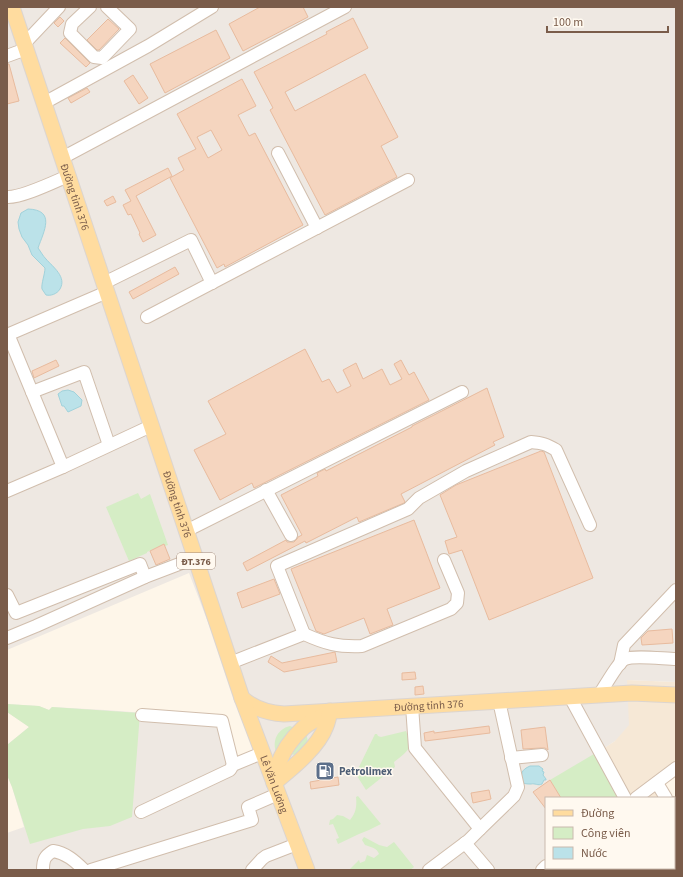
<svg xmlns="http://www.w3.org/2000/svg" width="683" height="877" font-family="'Source Sans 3',sans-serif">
<rect width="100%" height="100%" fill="#fef6e9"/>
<g fill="#f6e8d6">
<polygon points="626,680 676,682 676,768 663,778 666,798 561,798 592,756 615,741"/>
<polygon points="674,803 676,806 676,870 533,870 546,859 546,868 674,868"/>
</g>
<polygon fill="#eee8e2" points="7,7 676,7 676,682 627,680 629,725 615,741 592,756 561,798 546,798 546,859 533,870 7,870 7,833 24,827 12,787 7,775 7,745 29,727 7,712 7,704 39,706 49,710 52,707 105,710 224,719 237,757 255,750 246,721 189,573 7,650"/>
<g fill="#d5edc5">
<polygon points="138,493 141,499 150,494 168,545 165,546 164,544 147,552 147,553 129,561 106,507"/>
<polygon points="7,704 39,706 49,710 52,707 140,713 132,817 110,826 83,829 30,844 12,787 7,775 7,745 29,727 7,712"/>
<path d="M290 726 295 728 277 754C271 742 277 729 290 726Z"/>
<path d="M406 731C407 734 409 738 410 741 412 750 400 757 394 762L395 767 366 790 357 776 358 769 375 734H377L378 736 381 737Z"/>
<path d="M306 735C311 744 303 749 296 755L290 754 293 748Z"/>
<polygon points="599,751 626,798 561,798 550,780"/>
<path d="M358 796 381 824 369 830 359 834 338 844 336 839 339 838 333 824 329 825 330 820 333 819 337 815 343 816 350 820C356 813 357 806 356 797Z"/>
<path d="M364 837 379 845 387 847 394 842 414 867 410 870H349L359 860 360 863 365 861 367 855 374 858 379 854C377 848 371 847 365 845L362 840Z"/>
</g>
<g fill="#bbe2e9" stroke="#a1d2db">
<path d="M28 209C56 210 44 231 38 248 41 252 43 256 46 259 53 267 67 277 60 289 57 294 51 296 46 295 45 293 43 291 42 289 41 284 45 274 45 268L32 255 28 245 22 237 19 229 18 222 21 213Z"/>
<polygon points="68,390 74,392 82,400 81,406 68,412 64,406 62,406 58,394 62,391"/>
<path d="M530 766H539L543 769 542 771 544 772 543 775 546 779V780H544L542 784C538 786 535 783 531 784 528 784 526 784 523 783 520 774 521 770 530 766Z"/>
</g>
<g fill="#f5d5bf" stroke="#e8bb9e" fill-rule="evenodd">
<polygon points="260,7 303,7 308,17 243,51 229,24"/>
<polygon points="60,17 64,21 58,27 54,23"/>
<polygon points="353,18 368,48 285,92 295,111 365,74 398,137 381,146 397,177 325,215 270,110 273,108 254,72 327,34 326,32"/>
<polygon points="108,19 119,29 99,50 97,50 87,40"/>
<polygon points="216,30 230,58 165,93 150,64"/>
<polygon points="65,38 90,63 86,67 60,43"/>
<polygon points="7,64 9,64 19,101 7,104"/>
<polygon points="133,75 148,98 139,104 124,81"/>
<path d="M242 79 256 106 238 115 249 136 255 133 303 225 225 267 224 264 217 268 170 178 184 170 178 158 196 149 177 114ZM211 130 222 150 208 158 197 137Z"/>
<polygon points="87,88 90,92 71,103 68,98"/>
<polygon points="168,168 172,176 136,196 156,235 143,242 139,234 140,233 131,214 128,215 123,205 131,201 125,190"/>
<polygon points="113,196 116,202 107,206 104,201"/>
<polygon points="175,267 179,274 133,299 129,292"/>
<polygon points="305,349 322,382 329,379 337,393 351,386 343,370 356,363 363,379 382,369 390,385 402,379 394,364 401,360 409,375 414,372 429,400 254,488 252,483 220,500 194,450 226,434 208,401"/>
<polygon points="56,360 59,366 34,378 32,371"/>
<polygon points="487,388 504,437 493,442 495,445 401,494 405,502 404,503 359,522 357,517 306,543 305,541 247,571 243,563 286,540 287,542 294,542 297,539 298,537 302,535 281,495 318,476 317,473 325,469 326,471 412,427 412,426 436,414"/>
<polygon points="541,451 544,452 593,578 489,620 462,550 449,554 445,541 457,537 440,495 456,485"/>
<polygon points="414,520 440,588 387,609 393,625 370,634 364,618 324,634 316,631 291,569"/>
<polygon points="164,544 170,559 156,565 150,551"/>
<polygon points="274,579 280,594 242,608 237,593"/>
<polygon points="672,629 673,643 642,645 641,638 648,631"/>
<polygon points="335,652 337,662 284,672 268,662 271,656 282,663"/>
<polygon points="415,672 416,679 402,680 402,673"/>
<polygon points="423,686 424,694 415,695 415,687"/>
<polygon points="489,726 490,733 425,741 424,733 434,731 434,733"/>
<polygon points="545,727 548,750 545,748 541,748 523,749 521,730"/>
<polygon points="338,777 339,785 311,789 310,782"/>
<polygon points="550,780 561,798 546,798 546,809 533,792"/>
<polygon points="489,790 491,799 473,803 471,793"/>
</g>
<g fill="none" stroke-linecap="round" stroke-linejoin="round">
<g stroke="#d1bead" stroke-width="14">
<g id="minor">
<polyline points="90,7 72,24 70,33 94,57 102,58 130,29 107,7"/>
<polyline points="24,44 59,7"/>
<polyline points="7,56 26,49"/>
<polyline points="44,103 148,46 212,7"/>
<polyline points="278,153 317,228"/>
<polyline points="62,158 345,7"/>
<path d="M7 197C21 198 54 182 68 176"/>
<polyline points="104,283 191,240 212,283"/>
<polyline points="147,317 408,180"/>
<polyline points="8,334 63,467"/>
<polyline points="7,335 107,292"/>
<polyline points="32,392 84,372 109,445"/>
<polyline points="266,490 291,535"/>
<polyline points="7,491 63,467 151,426"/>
<polyline points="186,531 462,392"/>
<polyline points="7,595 16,613 140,564 145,577"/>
<path d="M304 634 277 566 408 509 419 498 466 471 531 442C542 443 546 444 556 450L590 525"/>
<polyline points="7,638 36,626 145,577 195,558"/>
<path d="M230 663 304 634C326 644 338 647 362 646L451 609 457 603 458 593 444 560"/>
<polyline points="620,664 624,645 676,590"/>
<path d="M599 695C604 688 618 662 625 659 634 655 665 659 676 659"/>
<polyline points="570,697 625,798"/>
<polyline points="412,706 415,748 480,829"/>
<polyline points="142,715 222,721 233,765"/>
<polyline points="511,758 542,755"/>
<polyline points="657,783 666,798"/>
<polyline points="636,798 676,768"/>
<polyline points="674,803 676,806"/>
<polyline points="141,812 230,770 233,765 262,753"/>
<polyline points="674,836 676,841"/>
<polyline points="465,843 488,870"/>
<polyline points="674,852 676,851"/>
<polyline points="641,868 642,870"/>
<polyline points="669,868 671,870"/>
<path d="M43 870C43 859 45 856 53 851 66 853 75 861 84 870"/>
<polyline points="91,870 252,820 248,807 278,794"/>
<polyline points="252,870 262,859 266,856 297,844"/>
<polyline points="429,870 469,840 480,829 514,796 518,787 499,701"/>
<polyline points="542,870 546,866"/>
</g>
</g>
<g stroke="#dcd5d0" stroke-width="17">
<g id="major">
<path id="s1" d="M12 7 242 698C254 709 268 713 284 714L632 693 676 695"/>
<path id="s2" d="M242 698 307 870"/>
<path d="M274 783C276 762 287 743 303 728 310 722 319 718 327 713"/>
<path d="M274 783C291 769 318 748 326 726 328 721 329 716 330 711"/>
</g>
</g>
<use href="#minor" stroke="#fff" stroke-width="12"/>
<use href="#major" stroke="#ffdc9f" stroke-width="15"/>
</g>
<defs>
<g id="fuel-square" transform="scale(1)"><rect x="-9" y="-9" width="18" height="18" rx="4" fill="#5c6f8a" stroke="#fff9f0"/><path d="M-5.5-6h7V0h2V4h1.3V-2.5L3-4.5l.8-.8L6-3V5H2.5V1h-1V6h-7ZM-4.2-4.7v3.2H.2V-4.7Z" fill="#fff"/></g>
</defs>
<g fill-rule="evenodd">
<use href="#fuel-square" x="325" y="771"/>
</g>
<g text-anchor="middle" stroke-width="3" stroke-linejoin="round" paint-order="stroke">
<rect fill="#fff9f0" stroke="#a28b7c" stroke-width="1" x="177" y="553" width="38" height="16" rx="3"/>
<g font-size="10" font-weight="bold" fill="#7a5c4a">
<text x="196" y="565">ĐT.376</text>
</g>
<g font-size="11" fill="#7a5c4a" stroke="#fff9f0">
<text dy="4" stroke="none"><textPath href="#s1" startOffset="200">Đường tỉnh 376</textPath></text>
<text dy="4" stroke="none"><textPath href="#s1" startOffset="524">Đường tỉnh 376</textPath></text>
<text dy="4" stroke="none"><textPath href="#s1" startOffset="919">Đường tỉnh 376</textPath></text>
<text dy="4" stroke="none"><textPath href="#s2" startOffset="92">Lê Văn Lương</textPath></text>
</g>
<g font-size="11" font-weight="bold" fill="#4e5e75" stroke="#fff9f0" text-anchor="start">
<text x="339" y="775">Petrolimex</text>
</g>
</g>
<rect width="683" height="877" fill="none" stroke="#7a5c4a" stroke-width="16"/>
<rect x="545" y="797" width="130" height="72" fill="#fff9f0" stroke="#cabaae"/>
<rect x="553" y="810" width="20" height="6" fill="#ffdc9f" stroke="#cabaae"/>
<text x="581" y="817" font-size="12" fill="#7a5c4a">Đường</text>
<rect x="553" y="827" width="20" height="12" fill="#d5edc5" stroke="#cabaae"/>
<text x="581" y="837" font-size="12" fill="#7a5c4a">Công viên</text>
<rect x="553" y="847" width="20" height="12" fill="#bbe2e9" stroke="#cabaae"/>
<text x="581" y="857" font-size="12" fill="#7a5c4a">Nước</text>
<path d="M547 26v6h121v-6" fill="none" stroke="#7a5c4a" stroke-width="2"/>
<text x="553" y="26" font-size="12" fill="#7a5c4a" stroke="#fff9f0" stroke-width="3" paint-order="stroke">100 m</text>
</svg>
